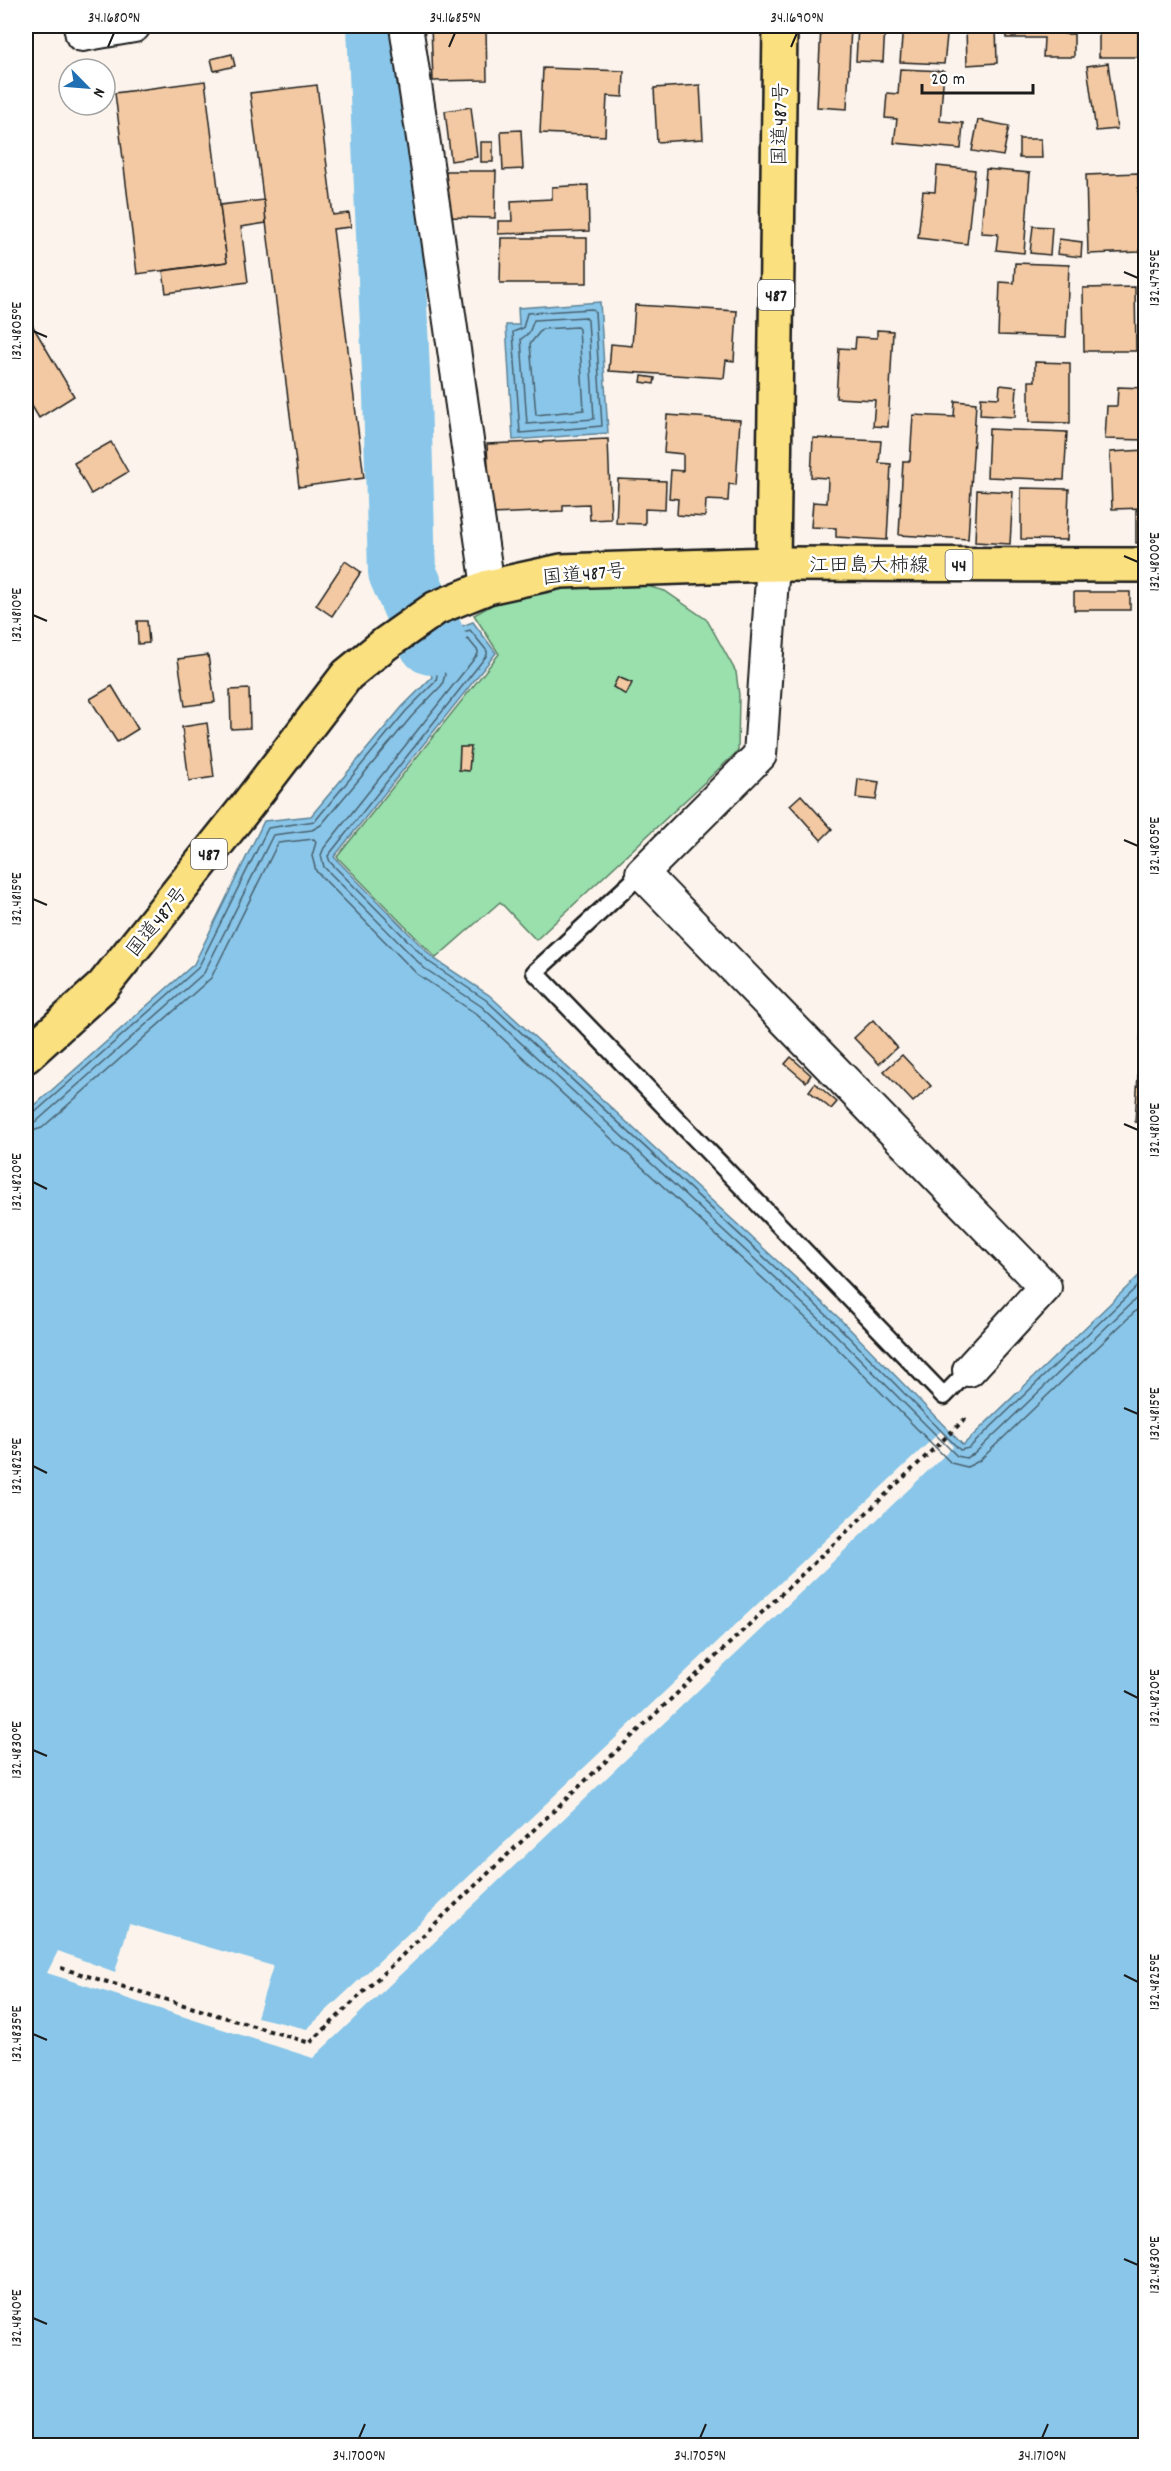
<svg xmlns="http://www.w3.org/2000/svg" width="1171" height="2471" font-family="Dekko,'Klee One',sans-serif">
<rect width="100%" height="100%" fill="#fcf4ec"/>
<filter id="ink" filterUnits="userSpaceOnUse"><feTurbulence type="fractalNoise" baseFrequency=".0167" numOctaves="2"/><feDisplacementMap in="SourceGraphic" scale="12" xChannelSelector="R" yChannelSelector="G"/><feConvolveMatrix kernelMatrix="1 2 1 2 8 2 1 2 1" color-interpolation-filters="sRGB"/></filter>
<g filter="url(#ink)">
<polygon fill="#99e0ad" stroke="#5a7e64" stroke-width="1.5" points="606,581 643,585 665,591 707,620 736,672 739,695 738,751 536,940 500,902 436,958 337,857 499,654 474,615 510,595"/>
<g fill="#89c6e9" stroke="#5d8297" stroke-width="1.5">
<polygon points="600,302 608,433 513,440 506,325 519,325 518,308"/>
<polygon points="473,622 496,653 334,857 433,958 489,995 838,1317 963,1445 1145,1270 1145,2445 26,2445 26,1113 194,964 264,821 311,816 402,707 432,677 421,648 446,632"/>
</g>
<polygon fill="#fcf4ec" points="941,1431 953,1447 313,2058 47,1973 58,1951 115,1972 129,1924 273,1966 257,2017 307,2029"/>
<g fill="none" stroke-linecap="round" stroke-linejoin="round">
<g stroke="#48606e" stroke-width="1.5">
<polygon points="592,309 595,312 602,426 520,433 513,332 523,328 527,313"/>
<polygon points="585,317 588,320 594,419 527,424 521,339 529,333 534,320"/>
<polygon points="577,327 579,329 584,410 536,415 530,344 542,329"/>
<polyline points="26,1117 32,1115 198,968 268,828 315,821 406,711 436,681 437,675 429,650 449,637 470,630 487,651 487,655 328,856 330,862 429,962 486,1000 833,1321 960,1450 969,1448 1146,1278"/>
<polyline points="26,1124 37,1121 204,973 273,835 312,830 321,825 412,716 442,685 445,675 439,653 452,644 468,639 478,651 478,654 324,848 321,855 324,867 424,968 481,1006 828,1327 957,1456 966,1458 974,1454 1146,1289"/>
<polyline points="26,1133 42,1128 211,978 278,843 314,839 316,842 312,856 316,871 417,974 475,1013 822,1333 951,1463 967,1467 979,1461 1146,1301"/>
</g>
<polyline stroke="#89c6e9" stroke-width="68" points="381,26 397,396 402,572 432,641"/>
</g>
<g fill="#f2c9a2" stroke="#1c1c1c" stroke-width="1.5">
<polygon points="431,26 517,26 517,28 486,29 487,80 433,81"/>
<polygon points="821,26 851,26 847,109 817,107"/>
<polygon points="858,26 885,26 883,62 856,61"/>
<polygon points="903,26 948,26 944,64 900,62"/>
<polygon points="966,26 996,26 997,63 967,65"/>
<polygon points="1006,26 1064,26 1064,34 1074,34 1074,57 1043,57 1044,38 1006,38"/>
<rect x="1099" y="26" width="39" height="31"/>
<rect x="1140" y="29" width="6" height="30"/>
<polygon points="232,54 235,66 214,71 211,59"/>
<polygon points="1108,63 1117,129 1096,131 1087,66"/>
<polygon points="543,68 624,71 623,97 607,96 605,136 540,133"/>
<polygon points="900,69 944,71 940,121 963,123 961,149 894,143 897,119 885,118 887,93 898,94"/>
<polygon points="1146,69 1146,112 1140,70"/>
<polygon points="205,81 227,262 137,274 115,93"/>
<polygon points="317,85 333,215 349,213 351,227 333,229 364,478 299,487 250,93"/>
<polygon points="700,85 703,139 657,142 654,88"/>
<polygon points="471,107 477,157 451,161 445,111"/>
<polygon points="978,120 1009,126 1003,156 972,151"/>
<polygon points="521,130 523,169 503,170 501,131"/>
<polygon points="1019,139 1041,139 1042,158 1019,158"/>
<rect x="481" y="142" width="12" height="20"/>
<polygon points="937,166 975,170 967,244 918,238 923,191 935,192"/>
<polygon points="986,169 1030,173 1024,253 996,250 998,234 981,233"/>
<polygon points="446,171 496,171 495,218 445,217"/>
<polygon points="1138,173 1140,252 1088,254 1086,175"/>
<polygon points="588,185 589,231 498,234 498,221 512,221 511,201 552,199 552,187"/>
<polygon points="264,200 266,223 241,227 248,282 166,293 163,271 227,262 220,205"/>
<polygon points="1033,226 1052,227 1050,255 1030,253"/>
<polygon points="501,238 587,238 587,283 500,283"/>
<polygon points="1059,239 1082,242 1081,257 1057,254"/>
<polygon points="1146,260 1146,299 1144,299 1141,261"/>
<polygon points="1015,263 1069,265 1066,337 998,335 1000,282 1014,283"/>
<polygon points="1135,287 1136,351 1084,351 1083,288"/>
<polygon points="635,305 737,311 734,361 726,360 724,378 609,371 611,344 632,346"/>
<polygon points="31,323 74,396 39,418 26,396 26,327"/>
<polygon points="877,330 893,331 888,427 873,426 875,400 836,398 839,348 855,349 856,337 877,338"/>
<polygon points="1035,362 1070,363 1070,423 1029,422 1029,381 1035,381"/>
<polygon points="642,376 655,378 654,384 641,382"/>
<polygon points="1000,385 1017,387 1015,417 980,415 981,397 999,398"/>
<polygon points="1118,387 1146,388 1146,440 1105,439 1107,406 1117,406"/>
<polygon points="955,401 976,403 968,539 899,535 903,461 910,461 913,415 954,417"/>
<polygon points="667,415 740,420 736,485 729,484 728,501 706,500 705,517 677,515 678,499 669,498 671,470 683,471 683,454 664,452"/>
<polygon points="989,429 1067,432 1064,480 987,477"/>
<polygon points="813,438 881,441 879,463 891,464 887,540 836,537 836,528 811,527 813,502 827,503 828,478 811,477"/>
<polygon points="608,439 611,519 590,520 589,504 563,505 563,511 490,514 487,444"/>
<polygon points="111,442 128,472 91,494 74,463"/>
<polygon points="1146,450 1146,508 1112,509 1110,452"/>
<polygon points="618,479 666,481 665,510 645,509 645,524 616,523"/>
<polygon points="1021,488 1069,489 1067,540 1021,539"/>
<polygon points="977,490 1013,492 1010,544 975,542"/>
<polygon points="1136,510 1146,511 1146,543 1136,543"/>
<polygon points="345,561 361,572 332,616 316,605"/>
<rect x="1074" y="592" width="56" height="18"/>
<polygon points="137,621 147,621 149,643 138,644"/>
<polygon points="208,655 215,702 185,706 178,659"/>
<polygon points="618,677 632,683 626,695 613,687"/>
<polygon points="112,686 138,729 117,742 90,699"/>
<polygon points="249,689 250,728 231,729 230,690"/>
<polygon points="207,723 214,777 189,781 182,727"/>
<polygon points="460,747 471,747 469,771 459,770"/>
<polygon points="858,779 879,782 876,800 856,798"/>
<polygon points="801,795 832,829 821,840 790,805"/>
<polygon points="1146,952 1146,1123 1135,1122"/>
<polygon points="873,1020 897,1047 879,1064 854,1038"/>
<polygon points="902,1055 931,1086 913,1102 884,1071"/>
<polygon points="791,1057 811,1075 806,1082 785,1064"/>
<polygon points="815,1083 837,1102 831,1109 809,1091"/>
</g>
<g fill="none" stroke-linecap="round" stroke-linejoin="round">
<g stroke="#1c1c1c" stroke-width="21">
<polyline id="lane" points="642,873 535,972 944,1396 969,1370"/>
</g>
<g stroke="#1c1c1c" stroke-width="36">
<g id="street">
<polyline points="80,26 82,35 134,26"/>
<polyline points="406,26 435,217 488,587"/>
<polyline points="773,564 760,755 642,873 1045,1287 969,1370"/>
</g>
</g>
<g stroke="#1c1c1c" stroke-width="38">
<polyline id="primary" points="773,564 1146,565"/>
</g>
<g stroke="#1c1c1c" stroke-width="38">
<polyline id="highway" points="26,1056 103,986 246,807 347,675 385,644 436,608 488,587 561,571 773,564 780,26"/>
</g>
<polyline stroke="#1c1c1c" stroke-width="4" stroke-dasharray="4.5 4.5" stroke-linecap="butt" points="61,1968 310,2043 965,1419 963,1416"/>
<use href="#lane" stroke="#fff" stroke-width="16"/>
<use href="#street" stroke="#fff" stroke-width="32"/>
<use href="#primary" stroke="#fbe080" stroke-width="33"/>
<use href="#highway" stroke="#fbe080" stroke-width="33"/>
</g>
</g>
<path fill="none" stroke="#1c1c1c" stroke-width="2" d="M108 47 114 33M449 47 455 33M791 47 797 33M1124 272 1138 278M33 331 47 337M1124 556 1138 562M33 615 47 621M1124 840 1138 846M33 899 47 905M1124 1124 1138 1130M33 1182 47 1189M1124 1408 1138 1414M33 1466 47 1473M1124 1691 1138 1698M33 1750 47 1756M1124 1975 1138 1982M33 2034 47 2040M1124 2259 1138 2265M33 2318 47 2324M359 2438 365 2424M700 2438 706 2424M1042 2438 1048 2424"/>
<g text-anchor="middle" stroke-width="5" stroke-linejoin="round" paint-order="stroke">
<g fill="#fff" stroke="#606060" stroke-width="1.5">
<rect x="758" y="280" width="36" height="30" rx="4.5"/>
<rect x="945.5" y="550" width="27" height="30" rx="4.5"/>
<rect x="191" y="839" width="36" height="30" rx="4.5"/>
</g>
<g font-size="18" font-weight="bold" fill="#1c1c1c">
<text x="776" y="301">487</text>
<text x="959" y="571">44</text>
<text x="209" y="860">487</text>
</g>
<g font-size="20" fill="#1c1c1c" stroke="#fff">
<text transform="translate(779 124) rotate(-89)" y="7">国道487号</text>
<text x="869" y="571">江田島大柿線</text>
<text transform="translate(584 573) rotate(-5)" y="7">国道487号</text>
<text transform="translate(156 921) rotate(-51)" y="7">国道487号</text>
</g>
</g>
<rect width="1171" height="2471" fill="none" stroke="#fff" stroke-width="66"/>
<g transform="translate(87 87) rotate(115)"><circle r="28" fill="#ffffff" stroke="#a4a4a4" stroke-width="1.5"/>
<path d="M0-4.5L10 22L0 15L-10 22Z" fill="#1f6fb2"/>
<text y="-9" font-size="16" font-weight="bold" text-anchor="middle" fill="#1c1c1c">N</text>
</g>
<path d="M922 84v9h111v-9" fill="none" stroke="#1c1c1c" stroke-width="3"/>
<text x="931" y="84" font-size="18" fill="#1c1c1c" stroke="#ffffff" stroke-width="4.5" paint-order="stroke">20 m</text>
<rect x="33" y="33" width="1105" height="2405" fill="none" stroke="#1c1c1c" stroke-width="2"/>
<g font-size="15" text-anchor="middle" fill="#1c1c1c">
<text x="114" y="22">34.1680°N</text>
<text x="455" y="22">34.1685°N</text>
<text x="797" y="22">34.1690°N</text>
<text transform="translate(1154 278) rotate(-90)" y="5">132.4795°E</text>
<text transform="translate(16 331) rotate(-90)" y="5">132.4805°E</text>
<text transform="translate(1154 562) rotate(-90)" y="5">132.4800°E</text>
<text transform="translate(16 615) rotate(-90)" y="5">132.4810°E</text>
<text transform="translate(1154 846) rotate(-90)" y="5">132.4805°E</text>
<text transform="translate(16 899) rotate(-90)" y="5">132.4815°E</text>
<text transform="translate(1154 1130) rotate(-90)" y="5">132.4810°E</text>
<text transform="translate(16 1182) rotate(-90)" y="5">132.4820°E</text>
<text transform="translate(1154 1414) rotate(-90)" y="5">132.4815°E</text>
<text transform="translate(16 1466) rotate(-90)" y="5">132.4825°E</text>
<text transform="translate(1154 1698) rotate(-90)" y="5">132.4820°E</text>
<text transform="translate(16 1750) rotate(-90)" y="5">132.4830°E</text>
<text transform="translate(1154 1982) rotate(-90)" y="5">132.4825°E</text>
<text transform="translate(16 2034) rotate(-90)" y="5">132.4835°E</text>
<text transform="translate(1154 2265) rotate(-90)" y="5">132.4830°E</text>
<text transform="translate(16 2318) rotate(-90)" y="5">132.4840°E</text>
<text x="359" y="2460">34.1700°N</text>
<text x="700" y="2460">34.1705°N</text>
<text x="1042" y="2460">34.1710°N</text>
</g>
</svg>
